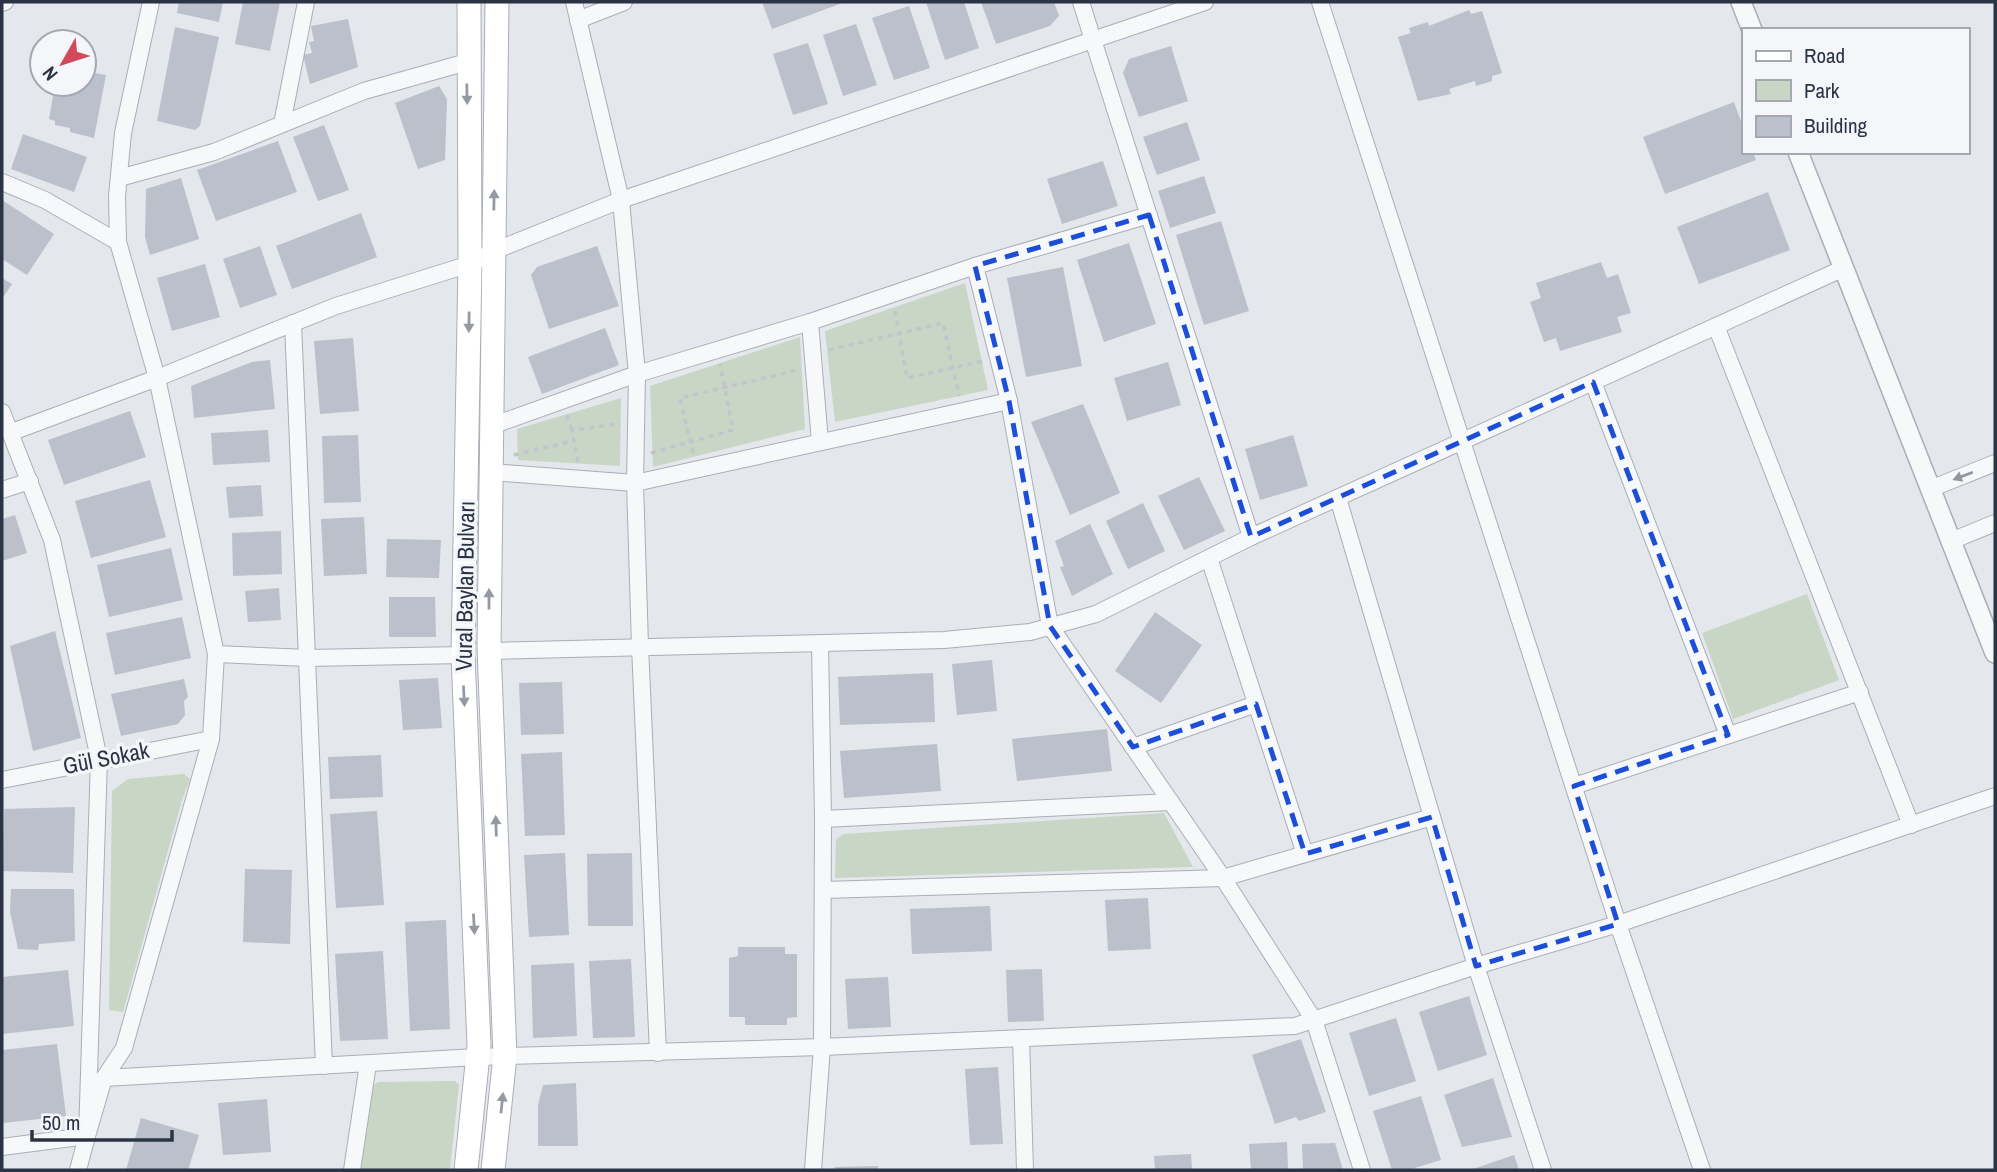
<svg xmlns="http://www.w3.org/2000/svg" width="1997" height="1172" font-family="'Archivo Narrow',sans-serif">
<rect width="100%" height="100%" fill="#e4e7ec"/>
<g fill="#c9d6c5">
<polygon points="965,283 988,390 835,422 825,331"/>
<polygon points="800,337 805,429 653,467 650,386"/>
<polygon points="621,398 620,466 518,460 517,429"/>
<polygon points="1807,594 1839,680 1733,719 1702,633"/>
<polygon points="184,774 190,779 182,800 123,1012 109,1010 112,791 128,779"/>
<polygon points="1164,813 1193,867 835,878 836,839 844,834"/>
<polygon points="455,1081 459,1085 450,1170 359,1170 370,1088 378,1082"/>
</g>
<g fill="#bbc0ca">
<polygon points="179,2 223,2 219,22 177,13"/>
<polygon points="243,2 280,2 270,51 235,44"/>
<polygon points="762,2 845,2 772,29"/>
<polygon points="926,2 964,2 979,48 945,60"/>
<polygon points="981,2 1054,2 1059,16 1050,26 996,44"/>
<polygon points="909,6 930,68 894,80 872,18"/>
<polygon points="1469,10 1471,14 1482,11 1502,73 1492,76 1492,81 1476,86 1475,81 1449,89 1451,94 1418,101 1398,37 1411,33 1409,28 1428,22 1429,26"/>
<polygon points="348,19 358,67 310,84 303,55 312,53 309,42 314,41 311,26"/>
<polygon points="856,24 877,85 843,96 823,35"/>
<polygon points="175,27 219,37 200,126 195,130 157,121"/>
<polygon points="808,43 828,104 793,115 773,54"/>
<polygon points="1171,46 1188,101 1139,117 1123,73 1129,59"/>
<polygon points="84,71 106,75 94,138 70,132 70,128 55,125 55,121 49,119 55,84 84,84"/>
<polygon points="439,86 447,99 445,160 418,169 395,103"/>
<polygon points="1734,102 1743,127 1743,152 1753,152 1756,160 1665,194 1643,137"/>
<polygon points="1187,122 1200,160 1157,175 1143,137"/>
<polygon points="324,125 349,190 318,201 293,137"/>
<polygon points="23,134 87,157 74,192 11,169"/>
<polygon points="278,141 297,192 216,221 197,170"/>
<polygon points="1103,161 1118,206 1062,224 1047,179"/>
<polygon points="1204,176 1216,213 1170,228 1158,191"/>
<polygon points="181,178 199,239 150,255 145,237 146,189"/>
<polygon points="1768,192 1790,250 1699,284 1677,227"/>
<polygon points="2,200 54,234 27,275 2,259"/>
<polygon points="361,213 377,257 292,289 276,246"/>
<polygon points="1221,221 1249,311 1204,325 1176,235"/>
<polygon points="1129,243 1156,324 1104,342 1077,260"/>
<polygon points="260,246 277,295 240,308 223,259"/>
<polygon points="597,246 619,306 549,329 531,275 537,267"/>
<polygon points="1601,262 1607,278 1618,274 1631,313 1617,317 1622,332 1560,351 1556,338 1544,342 1530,302 1541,298 1536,283"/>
<polygon points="205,264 220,317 172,331 157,278"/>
<polygon points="1063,267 1082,366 1026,377 1007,278"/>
<polygon points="2,278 12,284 2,299"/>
<polygon points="605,328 619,365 542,394 528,357"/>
<polygon points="353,338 359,411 320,414 314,341"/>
<polygon points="270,360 275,409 194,418 191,386 252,362"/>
<polygon points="1168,362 1181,405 1127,421 1114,378"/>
<polygon points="1083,404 1120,493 1070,515 1031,422"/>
<polygon points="130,411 146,457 64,485 48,440"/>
<polygon points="268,430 270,462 213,465 211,433"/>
<polygon points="358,435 361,502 324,503 322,436"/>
<polygon points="1293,435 1308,486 1260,500 1245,449"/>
<polygon points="1199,477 1225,531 1184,550 1158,496"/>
<polygon points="150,480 166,537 91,558 75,501"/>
<polygon points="261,485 263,516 229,518 226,487"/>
<polygon points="1143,503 1165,551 1128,569 1106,521"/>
<polygon points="15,515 27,553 2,561 2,519"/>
<polygon points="364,517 367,574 324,576 321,519"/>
<polygon points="1090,524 1113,574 1072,596 1060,567 1064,566 1055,541"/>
<polygon points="281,531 282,574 233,576 232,533"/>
<polygon points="387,539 441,540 439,578 386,577"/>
<polygon points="171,548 183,600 109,617 97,565"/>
<polygon points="279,588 281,620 248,622 245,591"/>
<polygon points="389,597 435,597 436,637 389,637"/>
<polygon points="1155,612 1202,645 1161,703 1115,671"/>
<polygon points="182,617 191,658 115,675 106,633"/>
<polygon points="55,631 81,738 33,751 10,646"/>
<polygon points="992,660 997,711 957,715 952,664"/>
<polygon points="933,673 935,722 840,725 838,677"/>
<polygon points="438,678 442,728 403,730 399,680"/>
<polygon points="184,679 188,697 184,701 185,715 178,724 121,736 111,694"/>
<polygon points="562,682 564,734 521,735 519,683"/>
<polygon points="1107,729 1112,771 1017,781 1012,739"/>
<polygon points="937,744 941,791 844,798 840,751"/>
<polygon points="562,752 565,835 525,836 521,754"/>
<polygon points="381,755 383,797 330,799 328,757"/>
<polygon points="75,807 73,873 3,871 4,809"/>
<polygon points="377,811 384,905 336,908 330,814"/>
<polygon points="565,853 569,935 529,937 524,855"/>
<polygon points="632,853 633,926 588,926 587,854"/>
<polygon points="245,869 292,870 290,944 243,942"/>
<polygon points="11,889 74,889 75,941 39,944 38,950 18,949 10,912"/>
<polygon points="1148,898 1151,949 1108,951 1105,900"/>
<polygon points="990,906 992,951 912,954 910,909"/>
<polygon points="446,920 450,1029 410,1031 405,922"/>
<polygon points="738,947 785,947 785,954 797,954 797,1017 787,1018 787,1025 745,1025 745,1017 729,1017 729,958 738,956"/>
<polygon points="383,951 388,1039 340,1041 335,954"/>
<polygon points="631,959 635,1037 593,1038 589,961"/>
<polygon points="574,963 577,1036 533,1038 531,965"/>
<polygon points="1042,969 1044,1021 1008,1022 1006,970"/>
<polygon points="68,970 74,1026 2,1034 2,977"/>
<polygon points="888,977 891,1027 848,1029 845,979"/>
<polygon points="1469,996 1487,1055 1438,1071 1419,1012"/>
<polygon points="1396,1018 1416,1081 1369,1096 1349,1033"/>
<polygon points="1301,1039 1326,1112 1299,1121 1296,1117 1275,1124 1252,1055"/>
<polygon points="57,1044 66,1116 3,1123 2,1050"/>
<polygon points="998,1067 1003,1144 970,1145 965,1069"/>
<polygon points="1493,1078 1512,1137 1462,1147 1444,1095"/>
<polygon points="576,1083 578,1146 538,1146 538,1105 543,1085"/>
<polygon points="1421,1096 1441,1160 1408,1170 1392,1170 1373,1111"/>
<polygon points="267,1099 271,1152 223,1155 218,1103"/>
<polygon points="141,1118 199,1135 188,1170 126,1170"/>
<polygon points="1287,1142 1288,1170 1251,1170 1249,1144"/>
<polygon points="1335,1143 1343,1170 1303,1170 1302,1144"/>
<polygon points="1191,1154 1192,1170 1155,1170 1154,1156"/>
<polygon points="1514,1155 1519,1170 1470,1170"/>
<polygon points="878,1166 878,1170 836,1170 835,1167"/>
</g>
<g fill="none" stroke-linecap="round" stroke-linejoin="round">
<g stroke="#a9aeb7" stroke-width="18">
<g id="minor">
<polyline points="574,2 621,200 637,374 635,483 640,646 658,1053"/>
<polyline points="1081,2 1251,537"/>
<polyline points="1320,2 1618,924 1702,1170"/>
<polyline points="2,3 5,2"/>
<polyline points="578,20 624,2"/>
<polyline points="282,124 306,2"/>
<polyline points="119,178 214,152 364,91 467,62"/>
<polyline points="2,182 45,200 118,242"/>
<polyline points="975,266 1009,401 1050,626 1223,878 1314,1020 1362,1170"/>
<polyline points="810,322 820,442"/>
<polyline points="293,323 324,1066"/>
<polyline points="1716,326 1911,825"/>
<polyline points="1593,382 1728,735"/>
<polyline points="2,412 52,540 99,759 87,1136 78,1170"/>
<polyline points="491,426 637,374 810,322 975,266 1149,215"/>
<polyline points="12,432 157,378 336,306 470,264 494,251 621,200 1205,2"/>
<polyline points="491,472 635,483 1009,401"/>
<polyline points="1930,489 1995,463"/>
<polyline points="2,490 30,481"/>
<polyline points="1338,498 1476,966 1543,1170"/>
<polyline points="1951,541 1995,523"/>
<polyline points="1209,558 1305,854"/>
<polyline points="489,651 944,640 1030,632 1096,614 1251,537 1842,269"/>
<polyline points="216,654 308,658 463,655"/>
<polyline points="1133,747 1256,704"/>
<polyline points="2,780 211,739"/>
<polyline points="1574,786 1860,692"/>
<polyline points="823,819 1171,802"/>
<polyline points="823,890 1223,878 1432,817"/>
<polyline points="1021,1038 1025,1170"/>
<polyline points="104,1078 477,1057 822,1047 1295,1026 1476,966 1618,924 1995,796"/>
<polyline points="2,1147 87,1136 104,1078 124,1048 211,739 216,654 157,378 118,242 117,196 123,133 151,2"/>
<polyline points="352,1170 368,1064"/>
<polyline points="813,1170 822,1047 823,819 820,643"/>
</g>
</g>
<g stroke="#a9aeb7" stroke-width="22">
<g id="tertiary">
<polyline points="1741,2 1752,30"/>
<polyline points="1798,152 1995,653"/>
</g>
</g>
<g stroke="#a9aeb7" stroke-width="25">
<g id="secondary">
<polyline points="466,1170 479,1045 463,655 470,264 469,2"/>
<polyline points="493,1170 505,1056 489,648 497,2"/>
</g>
</g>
<g stroke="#c2c5cb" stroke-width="3.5" stroke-dasharray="5 5" stroke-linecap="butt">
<polyline points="895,311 907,378 983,361"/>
<polyline points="829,350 943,323 959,396"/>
<polyline points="567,415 572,430"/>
<polyline points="651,453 733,430 720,364"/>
<polyline points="693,453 680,398 798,370"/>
<polyline points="514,455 573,441"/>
<polyline points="578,462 572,430 620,424"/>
</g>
<use href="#minor" stroke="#f7f8fa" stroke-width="16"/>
<use href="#tertiary" stroke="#f7f8fa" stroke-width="19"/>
<use href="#secondary" stroke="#fff" stroke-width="23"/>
</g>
<defs><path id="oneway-solid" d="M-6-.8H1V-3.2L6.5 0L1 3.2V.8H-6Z" transform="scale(1.75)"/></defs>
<g fill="#959aa2">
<use href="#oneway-solid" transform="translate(467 94) rotate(89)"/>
<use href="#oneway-solid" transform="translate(494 200) rotate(-89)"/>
<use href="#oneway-solid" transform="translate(469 322) rotate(91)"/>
<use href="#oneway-solid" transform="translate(489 599) rotate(-90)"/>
<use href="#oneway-solid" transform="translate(464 696) rotate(87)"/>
<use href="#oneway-solid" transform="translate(496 826) rotate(-92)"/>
<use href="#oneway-solid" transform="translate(474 924) rotate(87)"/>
<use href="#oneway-solid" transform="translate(502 1103) rotate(-84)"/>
</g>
<use fill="#9196a0" href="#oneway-solid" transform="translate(1963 476) rotate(159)"/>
<path fill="none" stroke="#1d4ed8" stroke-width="5" stroke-dasharray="14 9" stroke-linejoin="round" d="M1149 215 1251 537 1593 382 1728 735 1574 786 1618 924 1476 966 1432 817 1305 854 1256 704 1133 747 1050 626 1009 401 975 266Z"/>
<g text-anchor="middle" stroke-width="7" stroke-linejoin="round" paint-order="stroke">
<g font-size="23" fill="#2b3445" stroke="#f4f6f9">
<text transform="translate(465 586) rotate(-89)" y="8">Vural Baylan Bulvarı</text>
<text transform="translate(106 758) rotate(-11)" y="8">Gül Sokak</text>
</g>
</g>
<rect width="1997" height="1172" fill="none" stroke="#2b3445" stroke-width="7"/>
<rect x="1742" y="28" width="228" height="126" fill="#f4f6f9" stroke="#a4a8b1" stroke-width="2"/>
<rect x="1756" y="51" width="35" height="10" fill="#ffffff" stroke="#a4a8b1" stroke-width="2"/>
<text x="1804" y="63" font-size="21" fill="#2b3445">Road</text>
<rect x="1756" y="80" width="35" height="21" fill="#c9d6c5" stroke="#a4a8b1" stroke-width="2"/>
<text x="1804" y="98" font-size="21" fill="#2b3445">Park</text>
<rect x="1756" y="116" width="35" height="21" fill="#bbc0ca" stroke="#a4a8b1" stroke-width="2"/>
<text x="1804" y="133" font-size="21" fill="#2b3445">Building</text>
<g transform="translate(63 63) rotate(231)"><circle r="33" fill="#f4f6f9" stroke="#a4a8b1" stroke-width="2"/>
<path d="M0-5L12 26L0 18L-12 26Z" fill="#d1495b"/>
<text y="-10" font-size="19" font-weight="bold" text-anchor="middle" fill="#2b3445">N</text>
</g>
<path d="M32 1130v10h140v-10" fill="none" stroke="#2b3445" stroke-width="3.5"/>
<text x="42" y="1130" font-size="21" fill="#2b3445" stroke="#f4f6f9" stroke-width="5" paint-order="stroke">50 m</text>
</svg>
